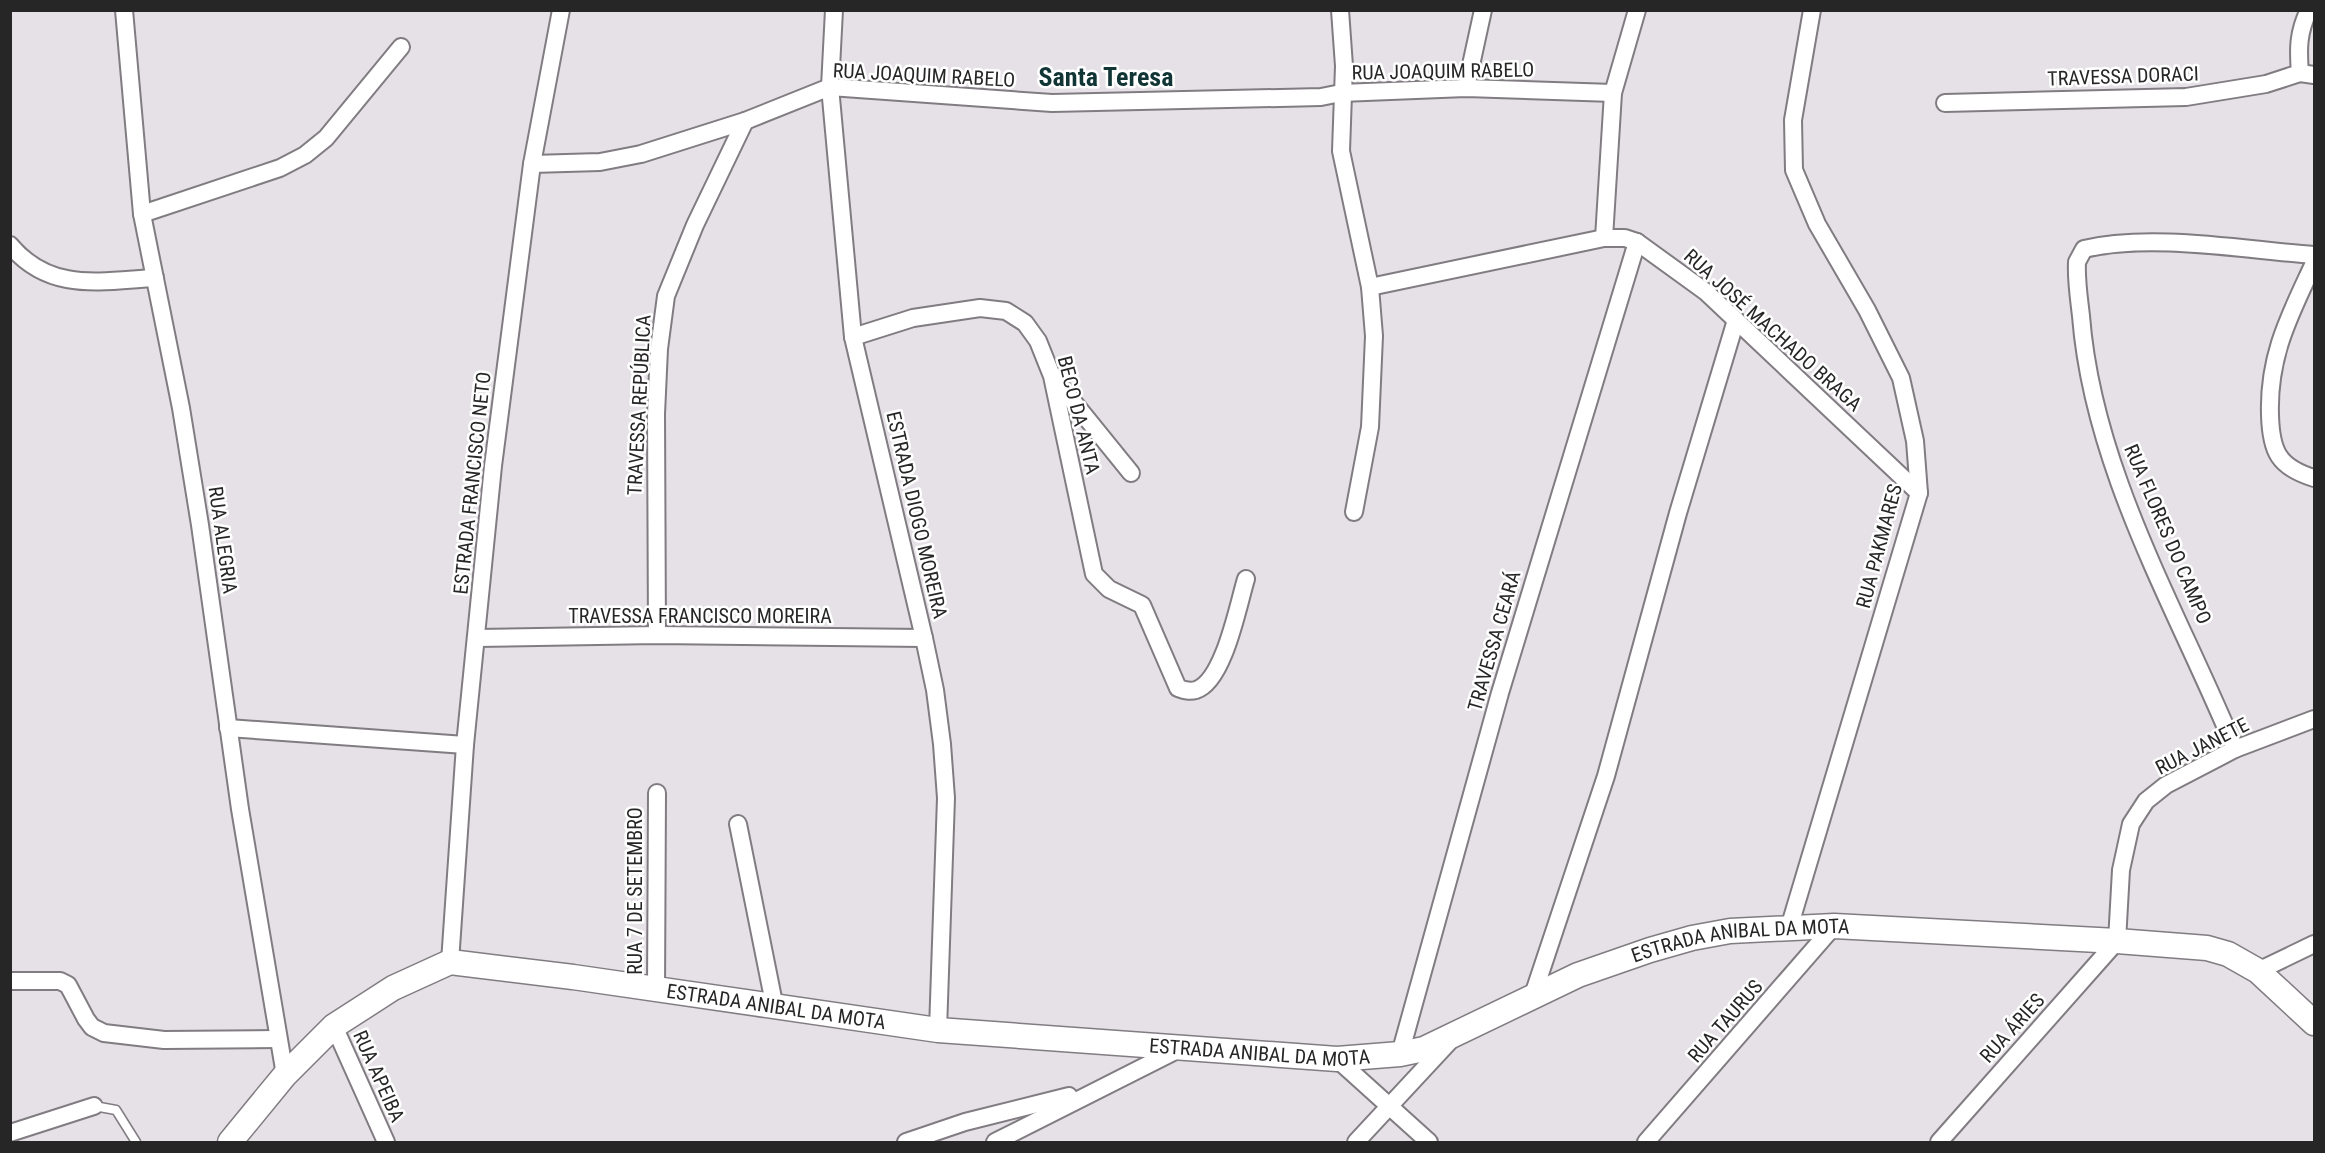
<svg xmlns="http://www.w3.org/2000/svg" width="2325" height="1153" font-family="'Roboto Condensed',sans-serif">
<rect width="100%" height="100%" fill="#e5e1e6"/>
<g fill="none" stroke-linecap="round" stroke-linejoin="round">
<g stroke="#807c81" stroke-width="11">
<polyline id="lane" points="94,1106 116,1110 136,1142"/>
</g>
<g stroke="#807c81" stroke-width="20">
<g id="street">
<polyline points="124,10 142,214 181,408 200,525 240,809 285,1075"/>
<polyline points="834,10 830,87 853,337 924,638 935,690 942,744 946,798 938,1030"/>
<polyline points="1340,10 1344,66 1341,151 1370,287 1374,336 1370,427 1354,512"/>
<path d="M2309 10C2298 32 2298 49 2300 73L2314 75"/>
<polyline points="1466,88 1483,10"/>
<polyline points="1945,103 2186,97 2266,84 2300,73"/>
<polyline points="532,164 600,162 641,154 745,121 830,87 1052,103 1321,97 1341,93 1466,88 1613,93"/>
<polyline points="142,214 280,168 305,155 326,138 401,47"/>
<polyline points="1604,238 1613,93 1637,10"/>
<path d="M10 245C50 293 101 281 155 278"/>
<path d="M2314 263C2290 315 2268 355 2270 415 2271 451 2278 467 2314 478"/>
<polyline points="1370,287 1604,238 1625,238 1637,242 1706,292 1919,493"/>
<path d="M853 337 913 318 980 308 1006 311 1025 323 1038 341 1052 376 1094 574 1109 589 1142 605 1178 688C1184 690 1189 692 1196 690 1224 681 1238 605 1246 579"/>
<polyline points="1054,378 1131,473"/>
<polyline points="657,635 656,414 659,349 666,296 695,225 745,121"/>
<polyline points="477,638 657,635 924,638"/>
<polyline points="228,728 465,745"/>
<path d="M2235 749C2177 609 2093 470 2081 316 2079 298 2076 280 2077 262L2084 249C2151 233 2245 250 2314 255"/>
<polyline points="738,824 775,1008"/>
<polyline points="1789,928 1919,493 1915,441 1901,378 1867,310 1817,224 1794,170 1793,120 1812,10"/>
<polyline points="450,962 465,745 493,466 532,164 561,10"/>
<polyline points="2258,971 2314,944"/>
<polyline points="10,981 60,981 68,985 86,1019 92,1027 104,1033 164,1040 277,1039"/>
<polyline points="656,990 657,793"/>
<polyline points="1532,998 1606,776 1678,513 1736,320"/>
<polyline points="334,1026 386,1142"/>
<polyline points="1400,1054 1500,693 1637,242"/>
<polyline points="1337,1059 1429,1142"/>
<polyline points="10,1133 94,1106"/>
<polyline points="906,1142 965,1122 1069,1096"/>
<polyline points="995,1142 1179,1049"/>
<polyline points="1356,1142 1449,1042"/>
<polyline points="1646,1142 1834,926"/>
<polyline points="1939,1142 2117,941 2121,870 2131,824 2146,801 2166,785 2235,749 2314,719"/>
</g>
</g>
<g stroke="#807c81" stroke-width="27">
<g id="secondary">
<path id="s1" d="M230 1142 285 1075 334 1026 393 988 450 962 573 977 938 1030 1337 1059 1400 1054 1424 1049 1578 975 1650 950 1692 938 1730 931 1834 926 2117 941 2207 948 2228 954 2258 971 2314 1023"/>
</g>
</g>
<use href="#lane" stroke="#fff" stroke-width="8"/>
<use href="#street" stroke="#fff" stroke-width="16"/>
<use href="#secondary" stroke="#fff" stroke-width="24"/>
</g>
<g text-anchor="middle" stroke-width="5" stroke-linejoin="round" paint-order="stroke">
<g font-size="20" fill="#272627" stroke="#fff">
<text transform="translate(1443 71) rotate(-1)" y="7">RUA JOAQUIM RABELO</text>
<text transform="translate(924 75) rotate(3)" y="7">RUA JOAQUIM RABELO</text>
<text transform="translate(2123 76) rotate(-2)" y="7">TRAVESSA DORACI</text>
<text transform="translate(1773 330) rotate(42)" y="7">RUA JOSÉ MACHADO BRAGA</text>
<text transform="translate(639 405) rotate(-87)" y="7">TRAVESSA REPÚBLICA</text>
<text transform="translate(1079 415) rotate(76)" y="7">BECO DA ANTA</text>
<text transform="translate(472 483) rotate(-84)" y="7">ESTRADA FRANCISCO NETO</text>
<text transform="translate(917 515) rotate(77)" y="7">ESTRADA DIOGO MOREIRA</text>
<text transform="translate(2168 534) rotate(67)" y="7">RUA FLORES DO CAMPO</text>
<text transform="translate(223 540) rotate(82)" y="7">RUA ALEGRIA</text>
<text transform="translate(1879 546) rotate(-75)" y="7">RUA PAKMARES</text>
<text x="700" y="623">TRAVESSA FRANCISCO MOREIRA</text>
<text transform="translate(1494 641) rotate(-74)" y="7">TRAVESSA CEARÁ</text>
<text transform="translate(2202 746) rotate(-27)" y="7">RUA JANETE</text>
<text transform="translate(635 891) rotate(-90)" y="7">RUA 7 DE SETEMBRO</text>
<text dy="7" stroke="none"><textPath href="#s1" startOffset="1608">ESTRADA ANIBAL DA MOTA</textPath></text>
<text dy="7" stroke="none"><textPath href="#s1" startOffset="618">ESTRADA ANIBAL DA MOTA</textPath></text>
<text transform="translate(1725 1021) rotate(-49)" y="7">RUA TAURUS</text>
<text transform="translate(2012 1028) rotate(-48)" y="7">RUA ÁRIES</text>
<text dy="7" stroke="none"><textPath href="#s1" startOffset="1104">ESTRADA ANIBAL DA MOTA</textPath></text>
<text transform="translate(379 1076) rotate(66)" y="7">RUA APEIBA</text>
</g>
<g font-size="26" font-weight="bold" fill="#113435" stroke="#fff">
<text x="1106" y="86">Santa Teresa</text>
</g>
</g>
<rect width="2325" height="1153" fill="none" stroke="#272627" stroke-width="24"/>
</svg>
